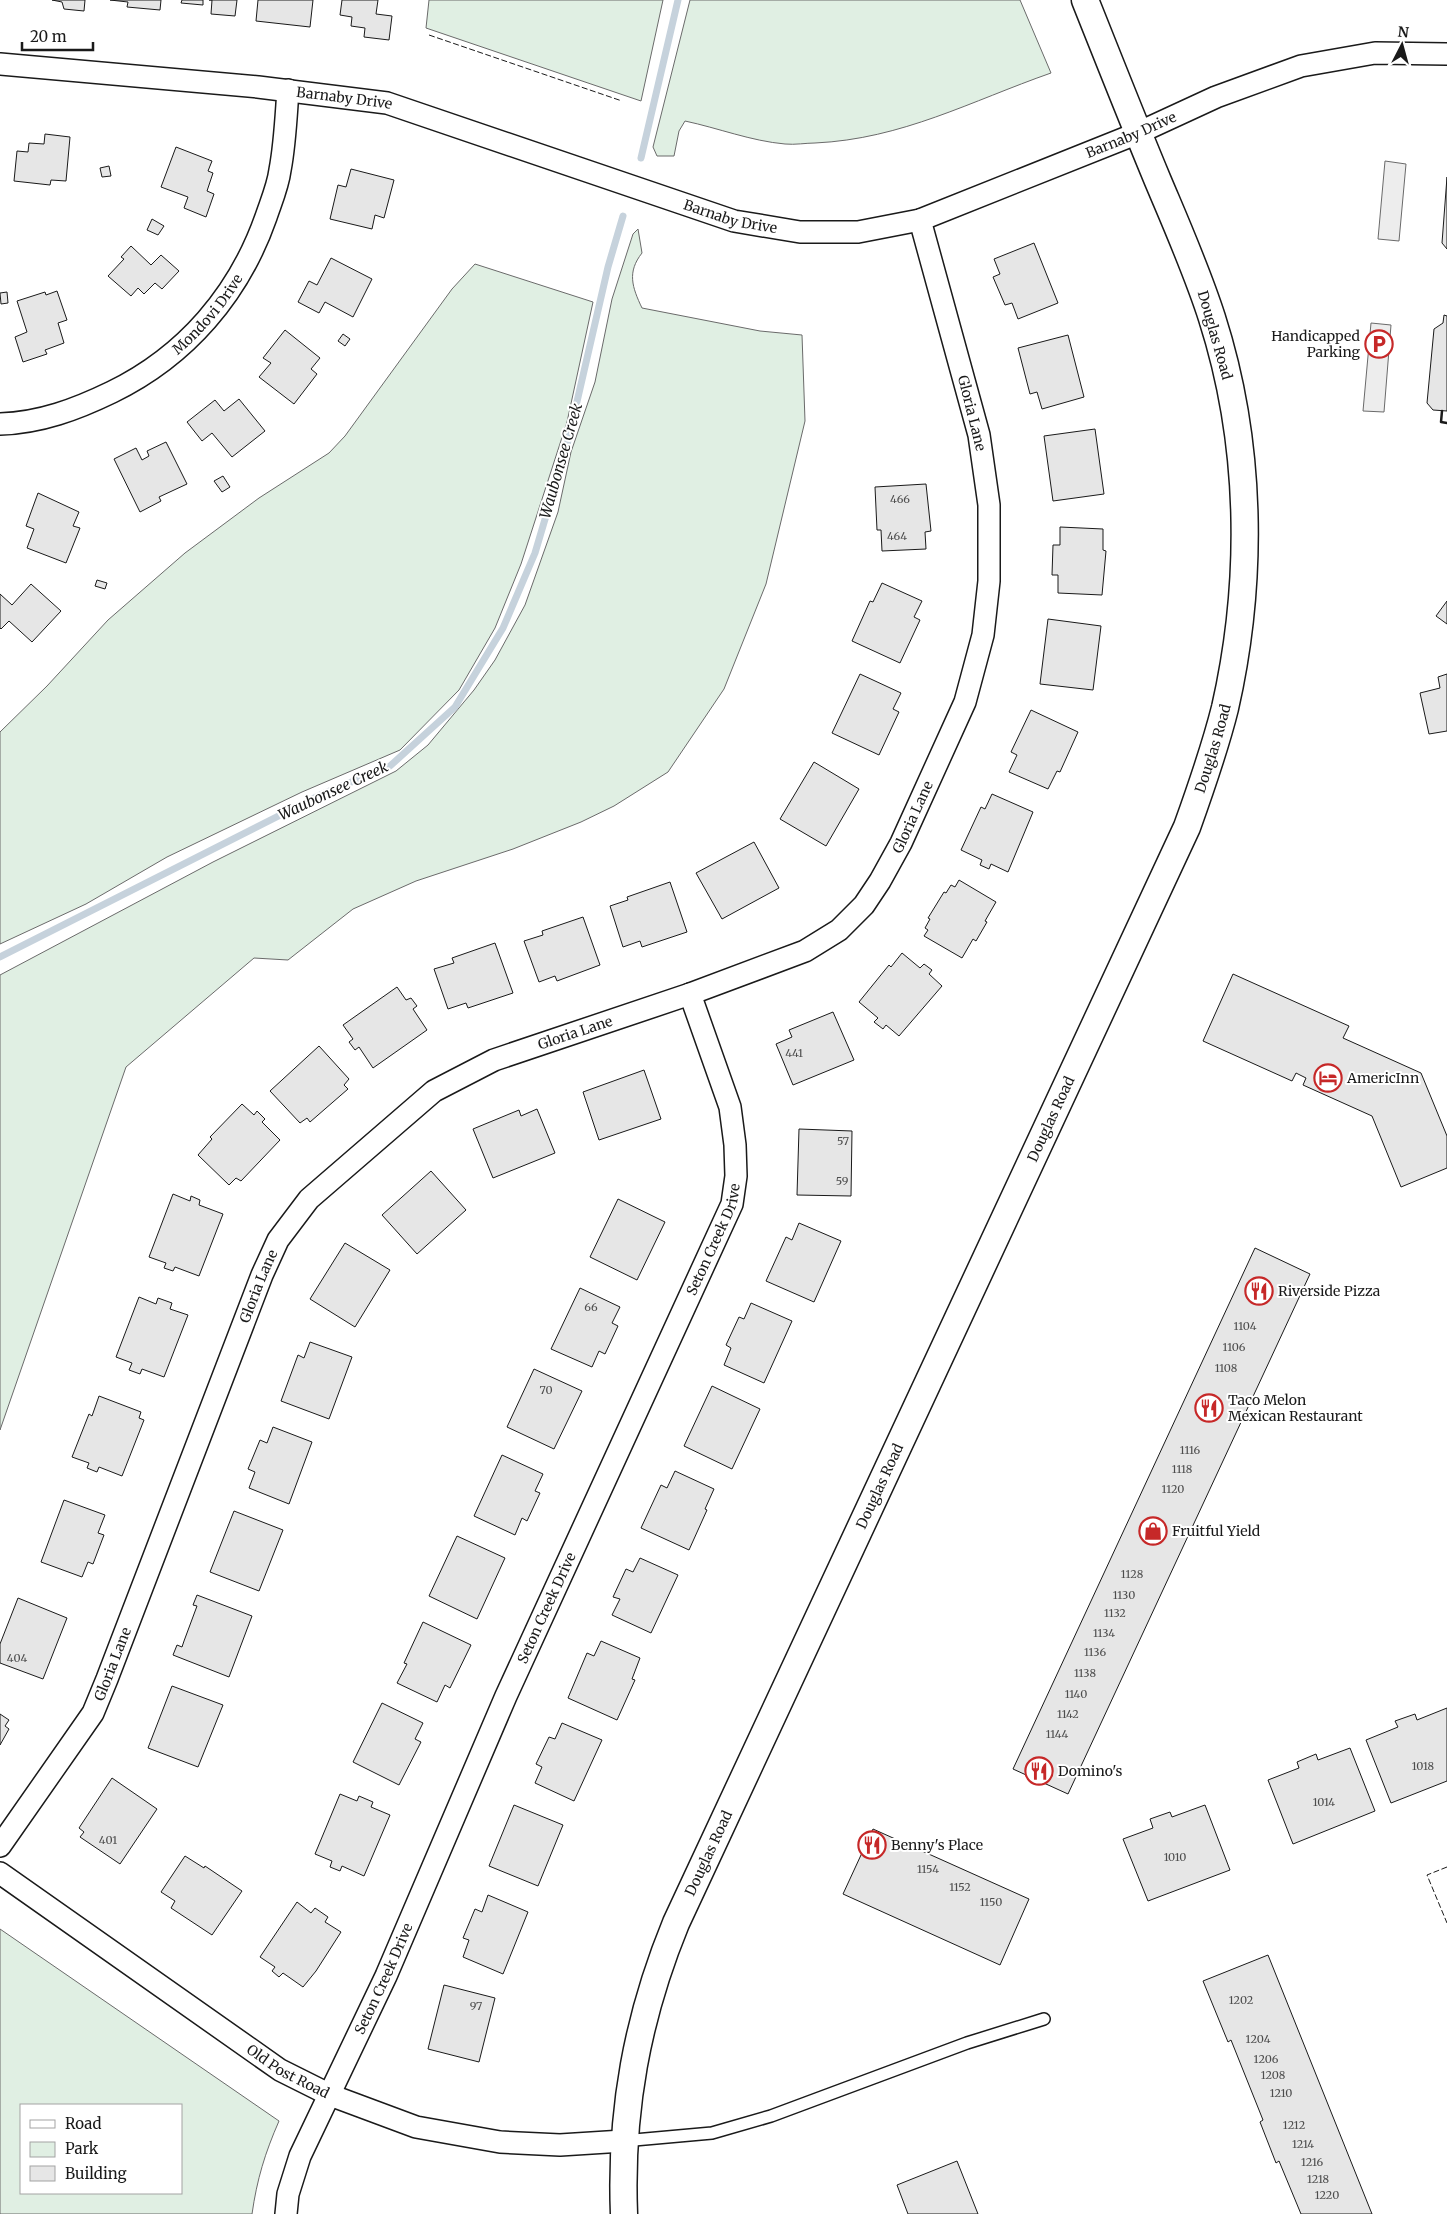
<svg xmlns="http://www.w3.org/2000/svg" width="1447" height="2214" font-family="Merriweather,serif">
<rect width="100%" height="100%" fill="#fff"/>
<g fill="#e0efe3" stroke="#6a6a6a" fill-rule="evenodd">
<polygon points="429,0 663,0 641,101 426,28"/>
<path d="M690 0H1020L1051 73C971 101 902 139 815 143 806 143 795 145 785 144 751 141 718 128 685 121L679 131 674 156H657L653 147Z"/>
<path d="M638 229 642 253C627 272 632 287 642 308L760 331 802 335 805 421 766 584 724 689 668 772 614 806 581 822 513 849 416 881 353 909 288 960 254 958 126 1067 0 1430V975L213 862 396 771 428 745 474 690 495 660 525 605 558 512 571 452 595 382 612 299 633 234Z"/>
<polygon points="475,264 593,302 567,422 521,564 495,628 459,690 400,750 302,792 167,857 86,904 0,944 0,732 47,686 108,620 185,553 259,498 329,453 345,436 452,289"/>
<path d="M0 1929 279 2121C265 2153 257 2179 252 2214H0ZM21 2105H181V2193H21Z"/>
</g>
<g fill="#ededed" stroke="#6a6a6a">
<polygon points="1385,161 1406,164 1399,241 1378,239"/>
<polygon points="1371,323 1391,325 1384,412 1363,411"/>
</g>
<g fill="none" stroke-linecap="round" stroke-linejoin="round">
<g stroke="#c6d2dc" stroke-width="7">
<polyline points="641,158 678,0"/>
<polyline points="0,957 320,795 390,766 455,707 503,628 535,553 567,445 608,267 623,216"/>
</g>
</g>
<g fill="#e6e6e6" stroke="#1a1a1a">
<polygon points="52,0 85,0 84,11 64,9 62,2"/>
<polygon points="110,0 161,0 160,10 127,7 128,2"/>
<polygon points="182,0 203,0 203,5 181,3"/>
<polygon points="209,0 237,0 235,16 211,14 212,0"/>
<polygon points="258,0 313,0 310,27 256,21"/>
<polygon points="342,0 378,0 376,14 392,16 389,40 364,37 365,28 351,26 352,17 340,15"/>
<polygon points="45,134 70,137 66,181 51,180 50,185 14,181 17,151 28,152 29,143 44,144"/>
<polygon points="176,147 212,161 208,171 213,173 207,191 214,194 206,217 184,208 188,197 161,187"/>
<polygon points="109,166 111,176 102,177 100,168"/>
<polygon points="351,169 394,180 384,218 375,215 372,229 330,219 338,185 346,187"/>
<polygon points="1447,177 1447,249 1442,243"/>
<polygon points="152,219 164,226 158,235 147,230"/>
<polygon points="1034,243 1058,303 1018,319 1012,303 1005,305 993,277 1000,274 994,259"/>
<polygon points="131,246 151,265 161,255 179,271 162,289 155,283 144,294 138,288 131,296 108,276 124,259 121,257"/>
<polygon points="331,258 372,279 353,317 325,302 319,313 298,302 309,281 317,285"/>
<polygon points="57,291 67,320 58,323 64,343 45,350 47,354 23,362 15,337 27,332 17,301 45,292 46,295"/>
<polygon points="7,292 8,303 1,304 0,293"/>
<polygon points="1444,315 1447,316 1447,411 1433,410 1427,403 1434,329 1443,323"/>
<polygon points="285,330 320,358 311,369 317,374 294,404 259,377 271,363 263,358"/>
<polygon points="343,334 350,339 345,346 338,341"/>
<polygon points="1068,335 1084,397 1042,409 1037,392 1030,394 1018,348"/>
<polygon points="239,399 265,431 232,457 212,433 202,441 187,422 215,400 224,411"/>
<polygon points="1095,429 1104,494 1053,501 1044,436"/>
<polygon points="166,442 187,484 159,497 161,501 140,512 114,459 136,448 142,460 149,456 147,451"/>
<polygon points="223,476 230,487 222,492 214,481"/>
<polygon points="926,484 931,531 925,532 926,549 882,551 881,530 877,530 875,487"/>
<polygon points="38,493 79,512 73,526 80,528 66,563 27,548 34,529 26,526"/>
<polygon points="1060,527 1103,529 1103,550 1106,551 1102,595 1058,593 1058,575 1052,575 1053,545 1060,545"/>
<polygon points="97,580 107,583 105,589 95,586"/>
<polygon points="882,583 922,601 914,617 920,620 900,663 852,641 870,601 873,602"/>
<polygon points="31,584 61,611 32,642 9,621 1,629 0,628 0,594 12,605"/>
<polygon points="1447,601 1447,624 1436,616"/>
<polygon points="1048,619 1101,626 1093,690 1040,684"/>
<polygon points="860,674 901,693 893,709 899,712 879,755 832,733"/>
<polygon points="1447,674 1447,731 1429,734 1420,693 1440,688 1438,677"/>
<polygon points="1031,710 1078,732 1060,772 1057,771 1048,789 1009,772 1017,755 1011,752"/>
<polygon points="814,762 859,789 826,846 780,819"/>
<polygon points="992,794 1033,812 1008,872 991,864 989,869 980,865 982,860 961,850 981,807 985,809"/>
<polygon points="754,842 779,888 722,919 696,873"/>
<polygon points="959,880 996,902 985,921 987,922 976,941 973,939 962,958 924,936 928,930 925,928 930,919 928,918 944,892 946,893 951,885 955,887"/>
<polygon points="670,882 687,932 642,947 640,941 623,947 610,906 628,900 627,897"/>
<polygon points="583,917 600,965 557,981 555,976 539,982 524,941 543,935 542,931"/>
<polygon points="495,943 513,993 468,1008 466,1003 448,1009 434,969 454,963 452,958"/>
<polygon points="902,953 920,968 924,964 932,970 929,974 942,986 899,1036 886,1025 883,1029 874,1022 878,1018 859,1002 889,965 891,967"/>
<polygon points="1233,974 1349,1026 1343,1038 1421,1073 1447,1136 1447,1168 1401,1187 1372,1116 1303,1085 1306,1078 1296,1073 1292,1081 1203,1041"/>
<polygon points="397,987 406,1000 411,998 417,1006 413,1009 427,1030 373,1068 359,1047 355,1050 349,1042 353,1039 343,1025"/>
<polygon points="833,1012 854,1060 793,1085 776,1044 792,1037 789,1030"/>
<polygon points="319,1046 349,1079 344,1085 348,1089 310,1122 307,1118 300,1123 270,1091"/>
<polygon points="644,1070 661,1119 599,1140 583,1092"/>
<polygon points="242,1104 254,1115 257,1111 265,1119 262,1122 280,1140 241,1181 236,1178 229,1185 198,1155 212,1139 210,1137"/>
<polygon points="537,1109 555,1153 493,1178 473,1129 519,1110 521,1116"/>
<polygon points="799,1129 852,1131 851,1196 797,1195"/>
<polygon points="431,1171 466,1210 417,1254 382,1215"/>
<polygon points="173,1194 190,1201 191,1196 200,1200 199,1205 223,1214 199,1276 175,1267 173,1271 164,1268 166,1263 149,1257"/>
<polygon points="618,1199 665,1222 637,1280 590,1257"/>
<polygon points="799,1223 841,1241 814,1302 766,1281 786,1237 792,1240"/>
<polygon points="345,1243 390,1270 355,1327 310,1299"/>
<polygon points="1255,1248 1310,1274 1068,1794 1013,1769"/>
<polygon points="580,1288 620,1307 612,1323 618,1326 605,1354 599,1351 592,1367 551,1349"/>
<polygon points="139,1297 156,1304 158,1298 172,1303 170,1309 188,1315 164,1377 142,1369 140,1374 129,1370 132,1363 116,1357"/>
<polygon points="751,1303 792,1321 764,1383 724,1365 731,1348 726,1345 739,1317 744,1319"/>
<polygon points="310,1342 352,1357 329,1419 281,1401 298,1355 304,1358"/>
<polygon points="534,1369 582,1391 554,1449 507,1427"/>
<polygon points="712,1386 760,1409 732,1469 684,1446"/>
<polygon points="99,1396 141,1412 139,1418 144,1420 122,1476 99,1467 97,1472 87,1468 89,1463 72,1457 89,1414 92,1416"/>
<polygon points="273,1427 312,1442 289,1504 249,1488 255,1472 248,1469 260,1440 267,1443"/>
<polygon points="502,1455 543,1474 535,1491 540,1493 527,1521 522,1518 515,1535 474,1516"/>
<polygon points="675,1471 714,1489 705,1509 707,1510 689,1550 641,1528 661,1485 667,1488"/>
<polygon points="64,1500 105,1515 98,1533 104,1535 93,1564 88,1562 82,1577 41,1562"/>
<polygon points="234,1511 283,1530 259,1591 210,1572"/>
<polygon points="457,1536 505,1558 477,1619 429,1596"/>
<polygon points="640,1558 678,1575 651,1633 612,1615 620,1599 613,1597 626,1569 633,1572"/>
<polygon points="197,1595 252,1616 229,1677 173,1655 177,1645 182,1647 184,1641 197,1606 193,1605"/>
<polygon points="18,1598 67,1618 43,1679 0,1663 0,1644"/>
<polygon points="423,1622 471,1645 450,1688 445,1685 437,1702 397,1683 407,1664 404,1663"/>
<polygon points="601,1641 640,1658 632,1679 635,1680 617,1720 568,1698 587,1653 594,1656"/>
<polygon points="172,1686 223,1705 198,1767 148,1748"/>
<polygon points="382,1703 423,1723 415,1739 421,1742 399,1785 353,1762"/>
<polygon points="1447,1708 1447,1781 1391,1803 1366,1740 1398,1727 1395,1721 1415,1714 1417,1720"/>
<polygon points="0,1714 9,1720 5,1726 9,1729 0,1745"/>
<polygon points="562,1723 602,1740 574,1801 535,1783 542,1767 536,1764 549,1737 555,1739"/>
<polygon points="1350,1748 1375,1811 1293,1844 1268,1780 1299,1768 1297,1762 1316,1754 1318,1760"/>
<polygon points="112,1778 157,1809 120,1864 80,1837 84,1832 79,1828"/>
<polygon points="340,1794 357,1801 359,1796 373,1802 371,1807 390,1815 364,1876 342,1866 340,1871 330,1867 332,1861 315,1854"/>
<polygon points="514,1805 563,1825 538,1886 489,1866"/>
<polygon points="1205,1805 1230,1870 1148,1901 1123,1839 1153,1828 1150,1819 1170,1812 1172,1817"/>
<polygon points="873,1829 1029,1899 1000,1965 843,1894"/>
<polygon points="185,1856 204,1868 205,1866 242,1891 212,1935 171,1908 175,1901 161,1892"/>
<polygon points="488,1895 528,1912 503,1974 463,1957 469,1940 463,1938 475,1909 482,1912"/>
<polygon points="297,1902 311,1913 315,1908 328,1917 325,1922 341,1932 316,1971 303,1987 283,1973 279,1977 272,1971 275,1967 260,1957"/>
<polygon points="1268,1955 1372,2214 1301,2214 1279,2161 1276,2163 1260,2122 1263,2120 1231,2040 1228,2042 1203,1981"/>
<polygon points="444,1985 495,1998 479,2062 428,2049"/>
<polygon points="957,2161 978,2214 908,2214 897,2185"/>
</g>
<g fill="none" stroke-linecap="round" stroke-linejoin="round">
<g stroke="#1a1a1a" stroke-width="14">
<polyline id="service" points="623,2141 712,2133 771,2116 967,2043 1044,2019"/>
</g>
<g stroke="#1a1a1a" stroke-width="24">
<g id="minor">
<path id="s1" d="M0 64 258 87 387 103 734 221 800 232H858L920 220 1138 133 1216 97 1301 66 1375 53 1447 54"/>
<path id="s2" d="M0 424C40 423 77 409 112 392 186 356 239 294 266 217 271 202 278 186 280 170 285 144 286 117 288 90"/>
<path id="s3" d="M0 1846 93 1713 107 1679 262 1275 278 1240 309 1199 434 1091 494 1060 690 994 805 951 839 930 864 905 880 881 901 843 965 702 983 635 989 581V505L979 435 920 220"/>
<path id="s4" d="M0 1873 280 2070 330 2095 416 2127 500 2142 560 2145 623 2141"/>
<path id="s5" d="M286 2214 288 2194 300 2156 386 1976 506 1696 732 1204 736 1176 735 1145 730 1107 690 994"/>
</g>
</g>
<g stroke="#1a1a1a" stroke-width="29">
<g id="tertiary">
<path id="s6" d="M624 2214C620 2111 637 2018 676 1923L1187 827C1201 788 1215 748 1225 708 1254 580 1252 443 1212 318 1197 271 1177 226 1158 181 1133 121 1109 60 1085 0"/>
</g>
</g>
<use href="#service" stroke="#fff" stroke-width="11"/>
<use href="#minor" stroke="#fff" stroke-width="21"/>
<use href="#tertiary" stroke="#fff" stroke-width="26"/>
<g stroke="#1a1a1a" stroke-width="1" stroke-dasharray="6 2.5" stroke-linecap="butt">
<polyline points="429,35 622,101"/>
<polyline points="1447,1867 1427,1875 1447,1923"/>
</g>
<polyline stroke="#1a1a1a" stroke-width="2.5" points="1442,411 1441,422 1447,423"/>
</g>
<defs>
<g id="parking-ring" transform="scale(1.4375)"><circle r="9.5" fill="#fff" stroke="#c62828" stroke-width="1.5"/><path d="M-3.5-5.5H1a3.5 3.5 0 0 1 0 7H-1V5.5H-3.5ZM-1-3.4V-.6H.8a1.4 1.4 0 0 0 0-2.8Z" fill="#c62828"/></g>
<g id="hotel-ring" transform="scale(1.4375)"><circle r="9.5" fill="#fff" stroke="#c62828" stroke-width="1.5"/><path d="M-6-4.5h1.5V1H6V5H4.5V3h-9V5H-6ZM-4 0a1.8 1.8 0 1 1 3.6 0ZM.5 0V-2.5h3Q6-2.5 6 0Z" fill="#c62828"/></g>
<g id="restaurant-ring" transform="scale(1.4375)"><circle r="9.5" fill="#fff" stroke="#c62828" stroke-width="1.5"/><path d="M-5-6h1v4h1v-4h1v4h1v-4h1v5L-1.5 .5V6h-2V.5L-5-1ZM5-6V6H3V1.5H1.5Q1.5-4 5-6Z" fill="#c62828"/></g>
<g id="shop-ring" transform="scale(1.4375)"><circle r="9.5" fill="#fff" stroke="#c62828" stroke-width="1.5"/><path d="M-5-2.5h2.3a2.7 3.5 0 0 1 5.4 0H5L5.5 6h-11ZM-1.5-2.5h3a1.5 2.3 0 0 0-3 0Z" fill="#c62828"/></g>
</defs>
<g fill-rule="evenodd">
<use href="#parking-ring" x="1379" y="344"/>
<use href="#hotel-ring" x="1328" y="1078"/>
<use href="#restaurant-ring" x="1259" y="1291"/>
<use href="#restaurant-ring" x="1209" y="1408"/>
<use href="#shop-ring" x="1153" y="1531"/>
<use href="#restaurant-ring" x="1039" y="1771"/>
<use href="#restaurant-ring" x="872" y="1845"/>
</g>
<g text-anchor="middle" stroke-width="4" stroke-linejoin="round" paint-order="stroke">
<g font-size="11" fill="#4d4d4d">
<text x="900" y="503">466</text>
<text x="897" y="540">464</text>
<text x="794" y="1057">441</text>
<text x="843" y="1145">57</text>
<text x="842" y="1185">59</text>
<text x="591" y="1311">66</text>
<text x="1245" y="1330">1104</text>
<text x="1234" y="1351">1106</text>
<text x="1226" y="1372">1108</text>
<text x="546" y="1394">70</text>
<text x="1190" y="1454">1116</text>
<text x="1182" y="1473">1118</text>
<text x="1173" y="1493">1120</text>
<text x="1132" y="1578">1128</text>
<text x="1124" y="1599">1130</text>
<text x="1115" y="1617">1132</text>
<text x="1104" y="1637">1134</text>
<text x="1095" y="1656">1136</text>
<text x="17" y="1662">404</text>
<text x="1085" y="1677">1138</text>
<text x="1076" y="1698">1140</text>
<text x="1068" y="1718">1142</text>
<text x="1057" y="1738">1144</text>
<text x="1423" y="1770">1018</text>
<text x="1324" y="1806">1014</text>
<text x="108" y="1844">401</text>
<text x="1175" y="1861">1010</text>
<text x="928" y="1873">1154</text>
<text x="960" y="1891">1152</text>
<text x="991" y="1906">1150</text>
<text x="1241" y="2004">1202</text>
<text x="476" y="2010">97</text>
<text x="1258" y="2043">1204</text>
<text x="1266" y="2063">1206</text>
<text x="1273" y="2079">1208</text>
<text x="1281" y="2097">1210</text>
<text x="1294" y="2129">1212</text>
<text x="1303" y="2148">1214</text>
<text x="1312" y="2166">1216</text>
<text x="1318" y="2183">1218</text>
<text x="1327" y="2199">1220</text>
</g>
<g font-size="14" fill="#1a1a1a" stroke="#fff">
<text dy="5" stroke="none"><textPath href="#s1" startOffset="346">Barnaby Drive</textPath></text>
<text dy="5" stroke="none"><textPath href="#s1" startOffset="1171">Barnaby Drive</textPath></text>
<text dy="5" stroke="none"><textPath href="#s1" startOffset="751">Barnaby Drive</textPath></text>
<text dy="5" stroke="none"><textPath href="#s2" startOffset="242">Mondovi Drive</textPath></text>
<text transform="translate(1215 335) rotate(74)" y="5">Douglas Road</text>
<text transform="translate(972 413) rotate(76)" y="5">Gloria Lane</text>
<text dy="5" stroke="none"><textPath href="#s6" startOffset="1590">Douglas Road</textPath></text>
<text dy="5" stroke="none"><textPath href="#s3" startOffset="1460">Gloria Lane</textPath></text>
<text dy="5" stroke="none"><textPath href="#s3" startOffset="1040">Gloria Lane</textPath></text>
<text dy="5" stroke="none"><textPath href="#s6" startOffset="1185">Douglas Road</textPath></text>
<text dy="5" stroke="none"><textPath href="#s5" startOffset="1066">Seton Creek Drive</textPath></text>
<text dy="5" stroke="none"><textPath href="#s3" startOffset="620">Gloria Lane</textPath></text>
<text dy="5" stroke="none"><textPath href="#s6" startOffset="780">Douglas Road</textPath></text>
<text dy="5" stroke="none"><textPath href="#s5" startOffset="661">Seton Creek Drive</textPath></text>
<text dy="5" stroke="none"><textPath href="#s3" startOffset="215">Gloria Lane</textPath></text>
<text dy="5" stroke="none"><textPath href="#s6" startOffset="375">Douglas Road</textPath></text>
<text dy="5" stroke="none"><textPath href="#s5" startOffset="256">Seton Creek Drive</textPath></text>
<text dy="5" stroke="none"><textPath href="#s4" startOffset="350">Old Post Road</textPath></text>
</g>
<g font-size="14" fill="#1a1a1a" stroke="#fff" text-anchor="start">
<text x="1360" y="341" text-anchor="end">Handicapped<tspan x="1360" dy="16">Parking</tspan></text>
<text x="1347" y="1083">AmericInn</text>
<text x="1278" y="1296">Riverside Pizza</text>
<text x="1228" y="1405">Taco Melon<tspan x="1228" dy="16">Mexican Restaurant</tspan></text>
<text x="1172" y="1536">Fruitful Yield</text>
<text x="1058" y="1776">Domino's</text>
<text x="891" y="1850">Benny's Place</text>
</g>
<g font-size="15" font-style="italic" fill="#1a1a1a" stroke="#fff">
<text transform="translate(561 461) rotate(-74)" y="5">Waubonsee Creek</text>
<text transform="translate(333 791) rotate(-25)" y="5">Waubonsee Creek</text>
</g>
</g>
<rect x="20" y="2104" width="162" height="90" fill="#ffffff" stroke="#a3a3a3"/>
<rect x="30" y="2120" width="25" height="8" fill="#ffffff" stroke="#a3a3a3"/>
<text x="65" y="2129" font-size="15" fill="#1a1a1a">Road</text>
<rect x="30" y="2142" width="25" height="15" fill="#e0efe3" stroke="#a3a3a3"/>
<text x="65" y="2154" font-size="15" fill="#1a1a1a">Park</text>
<rect x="30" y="2166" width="25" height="15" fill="#e6e6e6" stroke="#a3a3a3"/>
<text x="65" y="2179" font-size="15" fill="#1a1a1a">Building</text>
<g transform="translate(1402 45) rotate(6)" stroke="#ffffff" stroke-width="4" paint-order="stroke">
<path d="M0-4L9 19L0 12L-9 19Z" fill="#1a1a1a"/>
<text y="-8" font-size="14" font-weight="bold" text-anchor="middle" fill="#1a1a1a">N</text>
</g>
<path d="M22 42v8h71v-8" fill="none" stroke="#1a1a1a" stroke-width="2.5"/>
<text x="30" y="42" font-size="15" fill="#1a1a1a" stroke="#ffffff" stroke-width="4" paint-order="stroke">20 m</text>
</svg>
